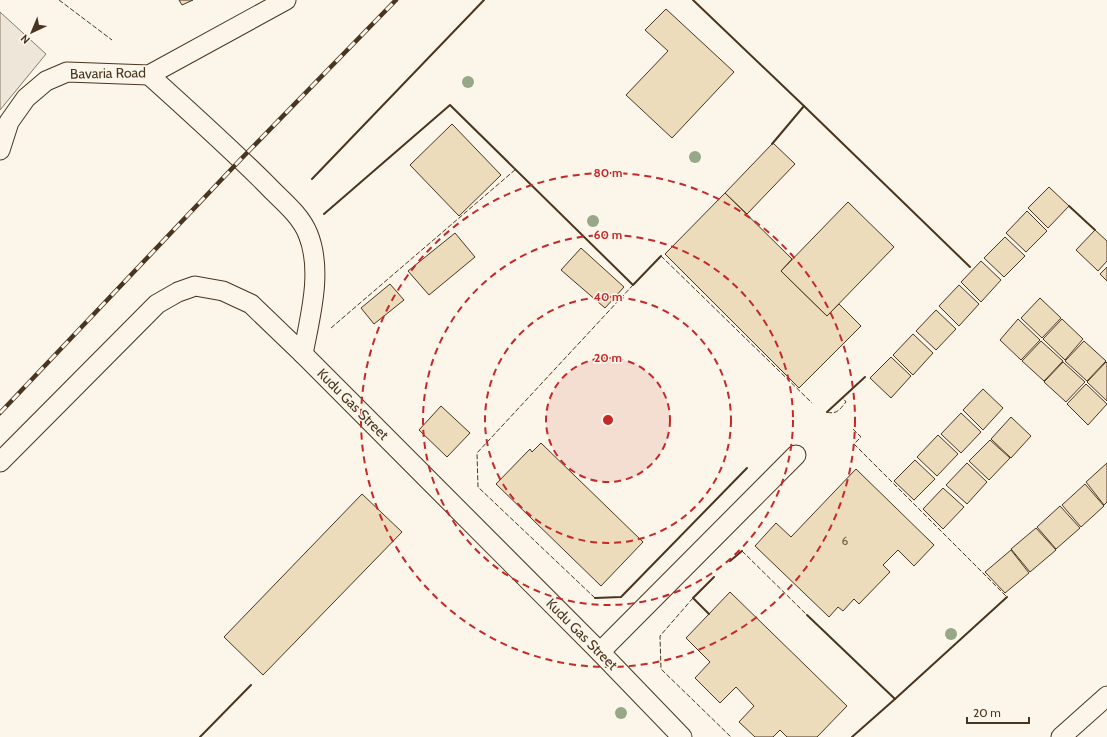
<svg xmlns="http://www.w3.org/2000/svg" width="1107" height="737" font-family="Cabin,sans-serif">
<rect width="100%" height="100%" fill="#fbf6e9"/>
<polygon fill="#ede6d9" stroke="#887966" points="0,12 46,54 0,110"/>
<g fill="#ecdcbc" stroke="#4a3520">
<polygon points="179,0 193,0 182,5"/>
<polygon points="666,9 734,72 672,138 626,95 668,51 645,30"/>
<polygon points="452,124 501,175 459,216 410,165"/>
<polygon points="773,143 795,164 747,214 725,193"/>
<polygon points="1049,187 1069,206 1048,228 1028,208"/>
<polygon points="725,193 792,259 781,271 827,316 839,304 861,326 799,388 665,254"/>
<polygon points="848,202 894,247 827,316 781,271"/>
<polygon points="1027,211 1047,231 1026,252 1006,233"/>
<polygon points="1095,230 1107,241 1107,261 1098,271 1076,250"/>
<polygon points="455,233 475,257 429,295 408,271"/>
<polygon points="1005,237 1025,256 1004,277 984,258"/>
<polygon points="581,248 624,287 605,308 561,270"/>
<polygon points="981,261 1001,280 981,302 961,282"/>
<polygon points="1107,267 1107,281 1100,274"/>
<polygon points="390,284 404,300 374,324 361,308"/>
<polygon points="959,285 979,304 959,326 939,306"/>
<polygon points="1040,298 1061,318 1042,338 1021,318"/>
<polygon points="936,310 956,329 936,350 916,331"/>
<polygon points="1018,319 1040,340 1021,360 1000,340"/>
<polygon points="1062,319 1083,339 1065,360 1043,339"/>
<polygon points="913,334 933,353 913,375 893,355"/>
<polygon points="1041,341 1063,361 1044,381 1022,361"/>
<polygon points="1084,341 1106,361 1087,381 1065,361"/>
<polygon points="891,357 911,376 891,398 870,378"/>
<polygon points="1063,362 1085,382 1066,402 1044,382"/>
<polygon points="1106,362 1107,363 1107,401 1087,382"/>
<polygon points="1086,384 1107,404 1088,425 1067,404"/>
<polygon points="983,389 1003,408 983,430 963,410"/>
<polygon points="441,406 470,433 447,457 419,430"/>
<polygon points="961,413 981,432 961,453 941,434"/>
<polygon points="1011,417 1031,436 1011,458 991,439"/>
<polygon points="938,435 958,454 937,476 917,457"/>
<polygon points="990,440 1010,458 989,480 969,461"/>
<polygon points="541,443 643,542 601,586 496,484 530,449 532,452"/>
<polygon points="915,460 935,479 914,500 894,481"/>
<polygon points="967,463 987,482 967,504 946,485"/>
<polygon points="1107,463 1107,502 1104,505 1086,482"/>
<polygon points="856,469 934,545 914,566 898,550 883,565 890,572 859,604 854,599 843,611 838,607 829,617 755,546 776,523 791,537"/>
<polygon points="1085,484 1104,506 1081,527 1062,505"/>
<polygon points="943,488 964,507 943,529 923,509"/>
<polygon points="362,494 402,532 263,675 224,637"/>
<polygon points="1060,506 1080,528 1056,549 1037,527"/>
<polygon points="1036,528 1056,550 1030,572 1011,549"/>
<polygon points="1011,550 1029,573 1005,593 985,572"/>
<polygon points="730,592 847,706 817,737 787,737 780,730 773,737 755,737 739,722 754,706 736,687 720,703 695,678 710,662 686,638"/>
</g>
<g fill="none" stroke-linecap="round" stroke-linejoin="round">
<g stroke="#4a3520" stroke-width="21">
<g id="minor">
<path d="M149 75C189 111 229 147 267 185 281 200 300 214 308 234 323 271 310 317 303 354"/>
<polyline points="0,150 9,122 26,98 46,81 67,72 149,75 286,0"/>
<polyline points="0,462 157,304 178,292 195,286 223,291 251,304 303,354 600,652 682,737"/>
<polyline points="600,652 796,455"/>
<polyline points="1061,737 1107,696"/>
</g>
</g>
<use href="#minor" stroke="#fbf6e9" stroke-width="19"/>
<g stroke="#4a3520" stroke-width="4.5">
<polyline id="rail" points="0,413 241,159 396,0"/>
</g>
<use href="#rail" stroke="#fbf6e9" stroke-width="3" stroke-dasharray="9" stroke-linecap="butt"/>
<g stroke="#4a3520" stroke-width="1" stroke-dasharray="5 2" stroke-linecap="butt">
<polyline points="59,0 112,40"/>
<polyline points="661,256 812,403"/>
<polyline points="331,328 516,169"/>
<path d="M827 412C837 415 840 409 846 402L843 398"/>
<polyline points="853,429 861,437 854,444 1007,597"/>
<polyline points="742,551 807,615"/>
<polyline points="595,598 478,487 477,453 633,285"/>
<polyline points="693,598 660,636 661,669 731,737"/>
</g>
<g stroke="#4a3520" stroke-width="2">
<polyline points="693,0 804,106 772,144"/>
<polyline points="804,106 970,267"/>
<polyline points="312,179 484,0"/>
<polyline points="1069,206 1095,230"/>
<polyline points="324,214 450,105 633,285 661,256"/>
<polyline points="827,412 865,377"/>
<polyline points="730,561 742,551"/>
<polyline points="595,598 621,597 747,468"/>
<polyline points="709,614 693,598 714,577"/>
<polyline points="807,615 895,699 1007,597"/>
<polyline points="200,737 251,685"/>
<polyline points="852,737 895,699"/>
</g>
</g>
<g fill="#96a887">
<circle cx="468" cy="82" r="6"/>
<circle cx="695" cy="157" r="6"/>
<circle cx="593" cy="221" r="6"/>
<circle cx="951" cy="634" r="6"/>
<circle cx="621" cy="713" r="6"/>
</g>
<circle cx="608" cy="420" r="62" fill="#c62828" fill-opacity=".12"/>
<g fill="none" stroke="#c62828" stroke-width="2" stroke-dasharray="7 5">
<circle cx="608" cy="420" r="62"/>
<circle cx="608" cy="420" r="123"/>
<circle cx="608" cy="420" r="185"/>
<circle cx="608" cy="420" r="247"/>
</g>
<g text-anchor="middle" stroke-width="3" stroke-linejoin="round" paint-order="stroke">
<g font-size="12" fill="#725f47">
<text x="845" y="545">6</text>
</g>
<g font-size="14" fill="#4a3520" stroke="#fbf6e9">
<text transform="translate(108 73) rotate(-1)" y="5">Bavaria Road</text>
<text transform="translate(353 404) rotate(45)" y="5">Kudu Gas Street</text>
<text transform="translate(582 634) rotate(45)" y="5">Kudu Gas Street</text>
</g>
</g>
<circle cx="608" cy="420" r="6" fill="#c62828" stroke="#fbf6e9" stroke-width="2"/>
<g font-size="12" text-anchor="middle" font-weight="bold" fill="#c62828" stroke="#fbf6e9" stroke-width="3" stroke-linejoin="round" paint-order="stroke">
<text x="608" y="177">80 m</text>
<text x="608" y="239">60 m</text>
<text x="608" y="301">40 m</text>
<text x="608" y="362">20 m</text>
</g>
<g transform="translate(32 32) rotate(224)" stroke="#fbf6e9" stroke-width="3" paint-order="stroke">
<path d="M0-3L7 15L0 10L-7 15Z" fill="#4a3520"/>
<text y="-6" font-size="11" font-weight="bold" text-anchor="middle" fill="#4a3520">N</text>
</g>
<path d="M967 717v6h62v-6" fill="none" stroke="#4a3520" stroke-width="2"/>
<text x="973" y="717" font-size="12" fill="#4a3520" stroke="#fbf6e9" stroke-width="3" paint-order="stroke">20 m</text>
</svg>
